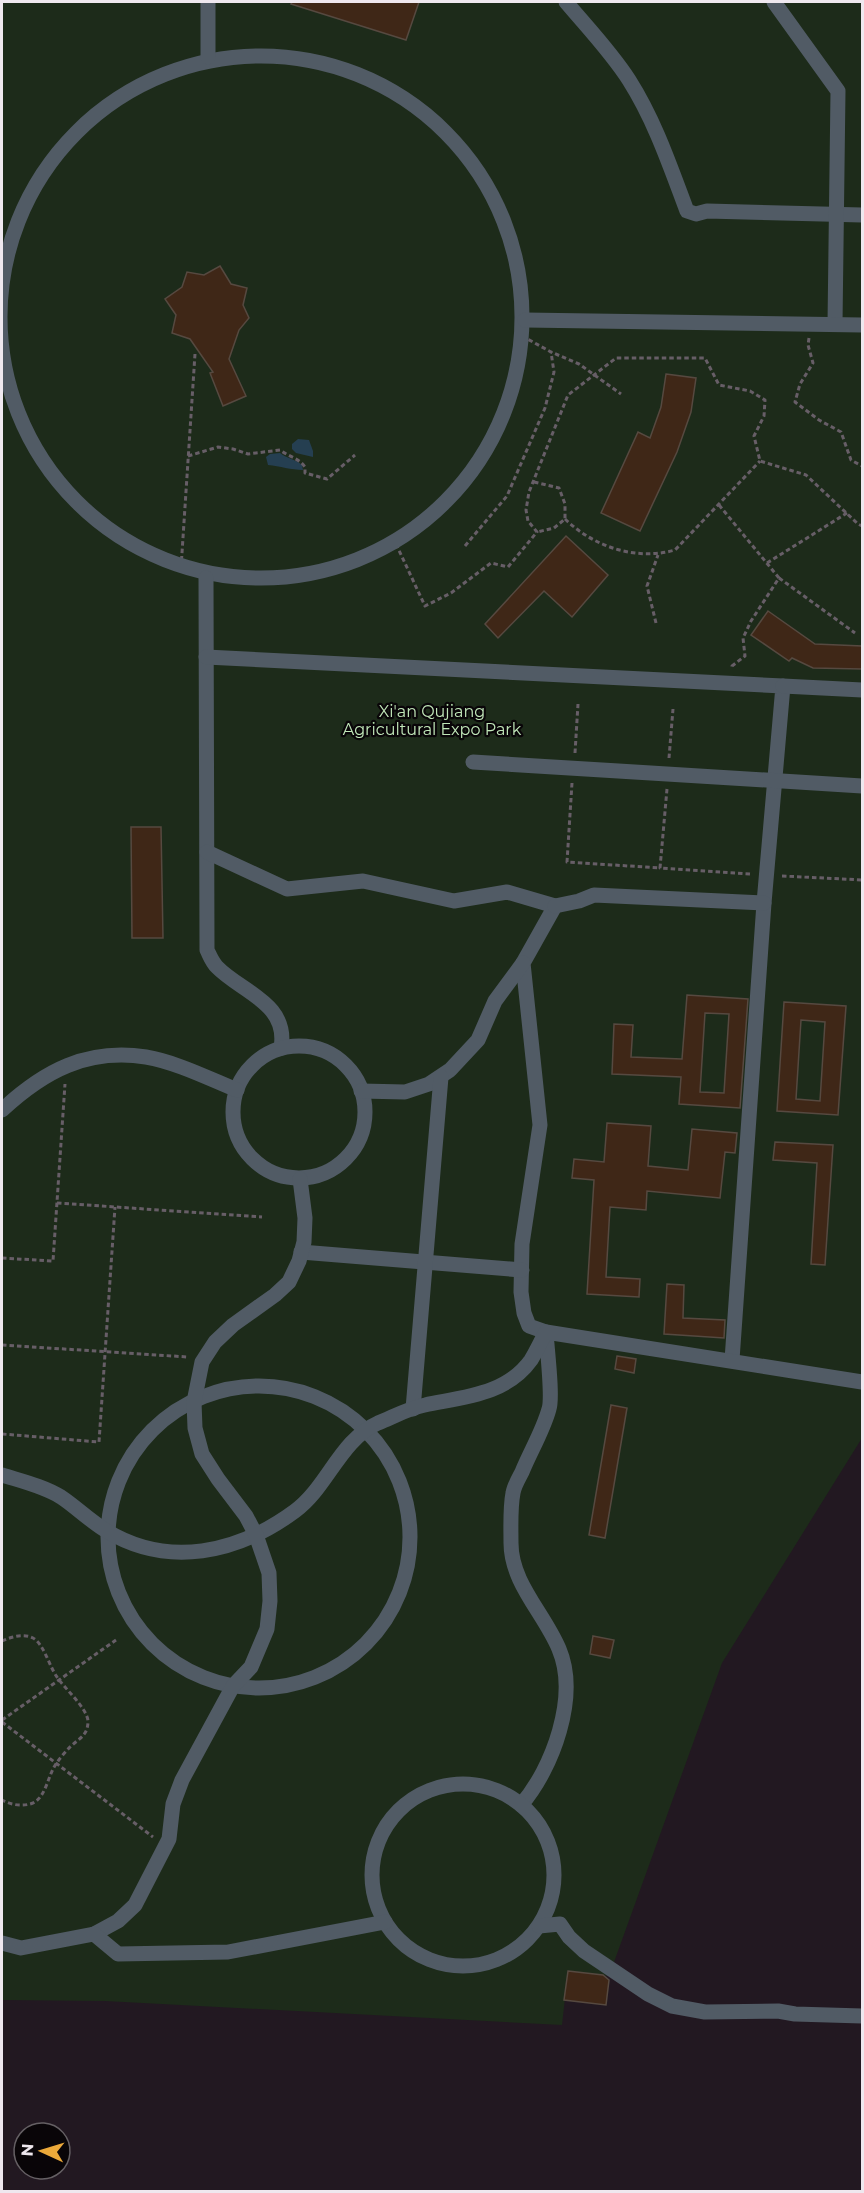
<svg xmlns="http://www.w3.org/2000/svg" width="864" height="2193" font-family="Montserrat,sans-serif">
<rect width="100%" height="100%" fill="#221821"/>
<polygon fill="#1d2b1a" points="2,2 862,2 862,1438 722,1663 609,1976 568,1971 562,2025 105,2001 2,2000"/>
<g fill="#253f51">
<polygon points="298,439 309,440 313,451 313,457 296,453 292,449 292,444"/>
<path d="M280 453C287 459 296 459 302 465L303 470C291 470 280 466 268 465L266 457 270 454Z"/>
</g>
<g fill="#3f2717" stroke="#564940" stroke-width="1.5" fill-rule="evenodd">
<polygon points="292,2 419,2 406,40 291,4"/>
<polygon points="220,266 231,284 247,288 243,305 249,318 239,330 229,359 246,396 223,406 210,373 213,372 190,339 172,333 176,315 165,299 182,287 187,272 204,275"/>
<polygon points="666,374 696,378 691,412 677,452 640,531 601,513 638,432 650,438 661,407"/>
<polygon points="566,536 608,575 572,617 544,591 498,638 485,624"/>
<polygon points="768,611 815,644 862,646 862,669 813,668 792,658 789,661 751,635"/>
<polygon points="131,827 161,827 163,938 132,938"/>
<path d="M687 995 748 999 740 1108 679 1104 681 1077 612 1074 614 1024 633 1025 631 1057 682 1059ZM705 1013 729 1014 724 1093 700 1092Z"/>
<path d="M784 1002 846 1006 838 1115 777 1111ZM801 1020 825 1022 820 1101 796 1099Z"/>
<polygon points="607,1123 651,1126 648,1166 688,1170 692,1129 737,1133 735,1153 725,1152 720,1198 647,1191 646,1210 610,1207 606,1277 640,1279 639,1297 587,1294 594,1180 572,1178 574,1159 604,1162"/>
<polygon points="775,1142 833,1145 825,1265 811,1264 817,1163 773,1160"/>
<polygon points="667,1284 684,1285 683,1318 725,1320 724,1338 664,1334"/>
<polygon points="617,1356 636,1359 634,1373 615,1369"/>
<polygon points="611,1405 627,1408 605,1538 589,1535"/>
<polygon points="593,1636 614,1640 610,1658 590,1654"/>
<polygon points="568,1971 603,1975 609,1980 606,2005 564,2000"/>
</g>
<g fill="none" stroke-linecap="round" stroke-linejoin="round">
<g stroke="#675e67" stroke-width="3" stroke-dasharray="4.5 3" stroke-linecap="butt">
<polyline points="522,336 551,352 579,364 621,394"/>
<polyline points="809,338 808,345 813,363 800,384 795,402 819,420 841,432 851,460 862,466"/>
<path d="M188 456 218 447 233 449 248 454 280 450C289 457 299 458 305 467V473L327 479 355 455"/>
<polyline points="534,482 559,488 565,504 565,519 554,528 537,532"/>
<polyline points="719,505 779,578 751,621 743,638 745,656 732,666 732,669"/>
<path d="M565 519C594 547 636 561 675 550L760 461"/>
<polyline points="396,544 425,606 451,593 491,563 508,567 537,532 528,521 526,510 529,492 568,395 616,358 705,358 719,385 750,391 765,400 764,416 754,436 760,461 806,475 858,524 862,526"/>
<polyline points="465,546 507,496 545,408 554,372 551,352"/>
<polyline points="767,563 847,513"/>
<polyline points="181,568 195,354"/>
<polyline points="779,578 855,633"/>
<polyline points="656,623 647,586 658,555"/>
<polyline points="575,753 578,704"/>
<polyline points="669,758 673,709"/>
<polyline points="572,783 567,862 660,868"/>
<polyline points="667,789 660,868 751,874"/>
<polyline points="782,876 862,880"/>
<polyline points="57,1203 262,1217"/>
<polyline points="2,1258 53,1261 65,1084"/>
<polyline points="2,1345 188,1357"/>
<polyline points="2,1434 99,1442 115,1207"/>
<path d="M2 1641C11 1637 23 1633 33 1638 44 1644 49 1666 57 1677 65 1689 87 1708 88 1721 88 1735 80 1738 71 1746 66 1751 60 1758 56 1764 48 1775 46 1797 33 1803 23 1807 11 1805 2 1800"/>
<polyline points="2,1720 116,1640"/>
<polyline points="2,1722 153,1837"/>
</g>
<g stroke="#515b65" stroke-width="15">
<path d="M566 2C587 27 611 52 629 80 655 121 670 166 687 211L696 214 707 211 862 215"/>
<polyline points="774,2 838,91 835,324"/>
<circle cx="261" cy="317" r="261"/>
<polyline points="208,57 208,2"/>
<polyline points="525,320 862,325"/>
<path d="M206 578 207 950C210 956 212 962 217 967 241 992 289 1003 281 1048"/>
<polyline points="206,657 783,686 764,903 732,1360"/>
<polyline points="783,686 862,690"/>
<polyline points="473,762 862,786"/>
<path d="M207 852 287 889 363 881 454 901 507 892 555 906 523 963 540 1125 522 1244 521 1292 524 1313 529 1326 546 1332C547 1349 553 1397 549 1409 543 1431 530 1452 522 1472 519 1478 514 1486 513 1493 510 1508 511 1527 511 1543 511 1583 544 1613 559 1649 579 1696 553 1768 521 1805"/>
<polyline points="555,906 579,901 594,895 764,903"/>
<circle cx="299" cy="1112" r="66"/>
<polyline points="361,1091 405,1092 429,1084 450,1070 478,1040 495,1001 523,963"/>
<path d="M2 1110C44 1071 87 1048 146 1057 176 1062 210 1079 237 1090"/>
<polyline points="301,1252 522,1270"/>
<circle cx="259" cy="1537" r="151"/>
<polyline points="413,1409 441,1077"/>
<path d="M2 1475C21 1481 43 1486 61 1497 76 1507 89 1520 105 1530 168 1569 238 1553 295 1511 327 1488 340 1440 378 1423 393 1417 409 1408 425 1405 463 1397 506 1395 531 1360 536 1352 541 1341 546 1332L862 1382"/>
<circle cx="463" cy="1875" r="91"/>
<polyline points="539,1926 560,1924 569,1937 584,1951 648,1994 672,2006 705,2012 778,2011 795,2014 862,2016"/>
<polyline points="94,1934 118,1921 135,1905 169,1839 173,1804 182,1780 233,1686 251,1667 267,1629 270,1601 269,1573 256,1535 246,1516 218,1479 202,1454 195,1428 194,1402 202,1362 215,1342 233,1325 275,1295 289,1282 299,1261 304,1242 305,1218 300,1179"/>
<polyline points="2,1943 21,1948 94,1934 118,1954 228,1952 385,1922"/>
</g>
</g>
<g text-anchor="middle" stroke-width="4.5" stroke-linejoin="round" paint-order="stroke">
<g font-size="16" fill="#c1e7b9" stroke="#090508">
<text x="432" y="717">Xi'an Qujiang<tspan x="432" dy="18">Agricultural Expo Park</tspan></text>
</g>
</g>
<rect width="864" height="2193" fill="none" stroke="#efe8ef" stroke-width="6"/>
<g transform="translate(42 2151) rotate(274)"><circle r="28" fill="#090508" stroke="#656064" stroke-width="1.5"/>
<path d="M0-4.5L10 22L0 15L-10 22Z" fill="#eca93a"/>
<text y="-9" font-size="16" font-weight="bold" text-anchor="middle" fill="#efe8ef">N</text>
</g>
</svg>
